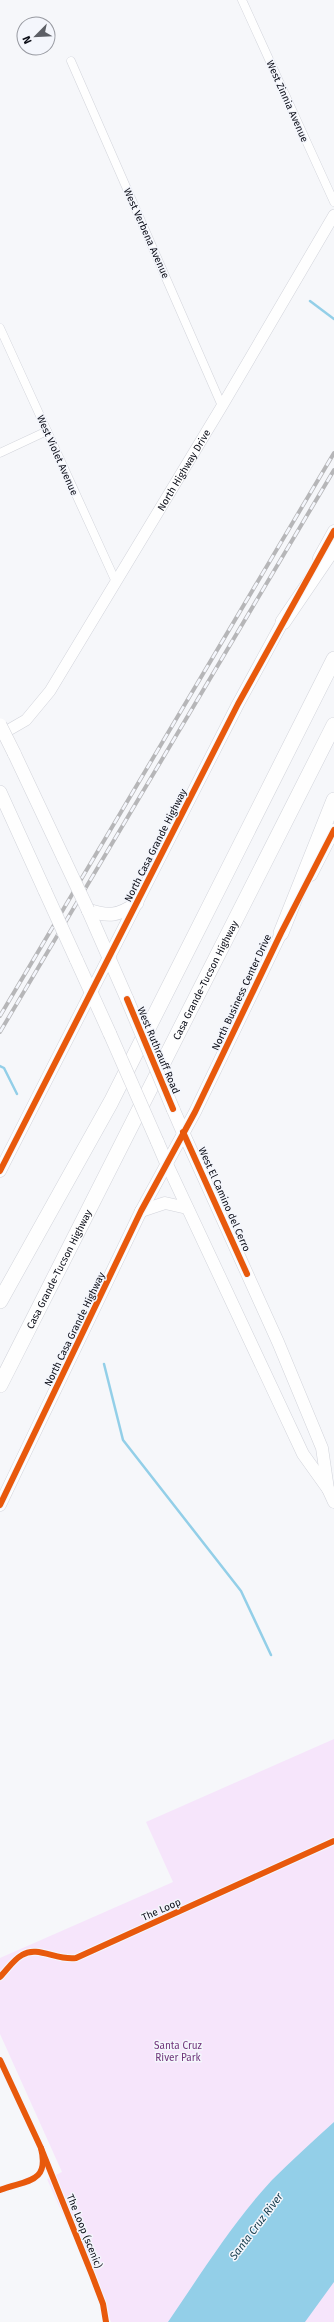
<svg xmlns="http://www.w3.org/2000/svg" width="334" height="2322" font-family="'Fira Sans',sans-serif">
<rect width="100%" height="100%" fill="#f6f7fa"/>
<polygon fill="#f6e5fb" points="334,1739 334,2322 111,2322 47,2179 62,2172 0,2034 0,1958 173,1882 146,1822"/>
<path fill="#93cfe8" d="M334 2122V2282L305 2322H168C201 2274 232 2223 272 2180 292 2160 313 2141 334 2122Z"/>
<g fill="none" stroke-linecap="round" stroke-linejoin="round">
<g stroke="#93cfe8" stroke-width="2.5">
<polyline points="310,301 334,319"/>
<polyline points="0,1066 4,1068 17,1094"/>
<polyline points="104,1364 123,1440 241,1591 271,1655"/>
</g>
<g stroke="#d2d4db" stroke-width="9">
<g id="minor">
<polyline points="242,0 334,202"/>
<polyline points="71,61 222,406"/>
<polyline points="0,328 116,582"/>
<polyline points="0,453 47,431"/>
</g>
</g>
<g stroke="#d2d4db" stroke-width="12">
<g id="tertiary">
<path id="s1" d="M0 735 26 720 50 691 222 406 334 215"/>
</g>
</g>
<g stroke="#d2d4db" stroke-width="13">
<g id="secondary">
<polyline points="319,558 334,531"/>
<polyline points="311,875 334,830"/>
<polyline points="183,1132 278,1342 322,1448 328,1489"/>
<polyline points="166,1162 303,1454 328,1489 334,1502"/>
<polyline points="0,1171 238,704 287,614"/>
<polyline points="141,1211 165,1203 187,1208"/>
<polyline points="0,1505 141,1211 195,1112 285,925"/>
</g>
</g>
<g stroke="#d2d4db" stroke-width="14">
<g id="primary">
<polyline points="14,753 64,859"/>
<polyline points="0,792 45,891"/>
<polyline points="88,910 127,999"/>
<path d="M88 910C109 917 118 916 137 903"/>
<polyline points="76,959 110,1034"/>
<polyline points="173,1109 183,1132"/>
<polyline points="157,1141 166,1162"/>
</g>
</g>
<g stroke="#d2d4db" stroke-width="16">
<g id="motorway">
<polyline points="283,622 334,547"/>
<polyline points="281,933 334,800"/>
<polyline points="0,1301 111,1102 334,659"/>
<path id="s2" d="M0 1385 334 725"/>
</g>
</g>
<use href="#minor" stroke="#fefefe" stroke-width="8"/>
<use href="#tertiary" stroke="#fefefe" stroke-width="11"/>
<use href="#secondary" stroke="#fefefe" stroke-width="12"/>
<use href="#primary" stroke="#fefefe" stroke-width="13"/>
<use href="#motorway" stroke="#fefefe" stroke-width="15"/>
<g stroke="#b6b6b8" stroke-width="4">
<g id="rail">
<polyline points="0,1016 334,453"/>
<polyline points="0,1032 334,470"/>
</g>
</g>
<use href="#rail" stroke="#f4f6fc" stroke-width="2.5" stroke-dasharray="8" stroke-linecap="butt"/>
<g stroke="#d2d4db" stroke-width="14" stroke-linecap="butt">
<g id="primary-bridge">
<polyline points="0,725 14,753"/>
<polyline points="64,859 88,910"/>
<polyline points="45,891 76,959"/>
<polyline points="127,999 173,1109"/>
<polyline points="110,1034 157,1141"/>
</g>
</g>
<use href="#primary-bridge" stroke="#fefefe" stroke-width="13"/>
<g stroke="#f4f6fc" stroke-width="8">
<g id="cycleway">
<polyline points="127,999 173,1109"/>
<polyline points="183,1132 247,1274"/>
<polyline points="0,1171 238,704 334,531"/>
<polyline points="0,1505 141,1211 195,1112 281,933 334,830"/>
<path d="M0 1977C7 1970 13 1960 22 1955 37 1945 57 1961 76 1958L334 1841"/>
<path d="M0 2060 41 2148C50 2184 25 2180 0 2190"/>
<polyline points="41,2148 92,2275 103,2304 106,2322"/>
</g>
</g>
<use href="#cycleway" stroke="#e8590c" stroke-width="6"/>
</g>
<g text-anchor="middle" stroke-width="3" stroke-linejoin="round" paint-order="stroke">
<g font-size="10" fill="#0b0d17" stroke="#f4f6fc">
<text transform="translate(288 101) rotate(66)" y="4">West Zinnia Avenue</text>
<text transform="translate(147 233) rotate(66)" y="4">West Verbena Avenue</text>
<text transform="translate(58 455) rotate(66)" y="4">West Violet Avenue</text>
<text dy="4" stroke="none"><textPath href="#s1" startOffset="326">North Highway Drive</textPath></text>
<text transform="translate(155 845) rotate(-63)" y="4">North Casa Grande Highway</text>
<text dy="4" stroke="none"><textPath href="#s2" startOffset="454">Casa Grande-Tucson Highway</textPath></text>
<text transform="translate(241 992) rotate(-65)" y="4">North Business Center Drive</text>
<text transform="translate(159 1050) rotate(67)" y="4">West Ruthrauff Road</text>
<text transform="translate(225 1199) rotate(66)" y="4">West El Camino del Cerro</text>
<text dy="4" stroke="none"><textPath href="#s2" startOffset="130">Casa Grande-Tucson Highway</textPath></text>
<text transform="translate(74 1329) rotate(-64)" y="4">North Casa Grande Highway</text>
<text transform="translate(161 1909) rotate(-24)" y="4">The Loop</text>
<text transform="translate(85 2231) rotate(68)" y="4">The Loop (scenic)</text>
</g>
<g font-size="10" fill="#6f347a" stroke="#f4f6fc">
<text x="178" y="2049">Santa Cruz<tspan x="178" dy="12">River Park</tspan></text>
</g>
<g font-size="11" font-style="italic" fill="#143b4a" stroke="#f4f6fc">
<text transform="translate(256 2226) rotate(-53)" y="4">Santa Cruz River</text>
</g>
</g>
<g transform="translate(36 36) rotate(246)"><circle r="19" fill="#f4f6fc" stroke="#9799a0"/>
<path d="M0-3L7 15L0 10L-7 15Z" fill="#5d5f66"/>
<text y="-6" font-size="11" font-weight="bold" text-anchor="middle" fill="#0b0d17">N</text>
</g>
</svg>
